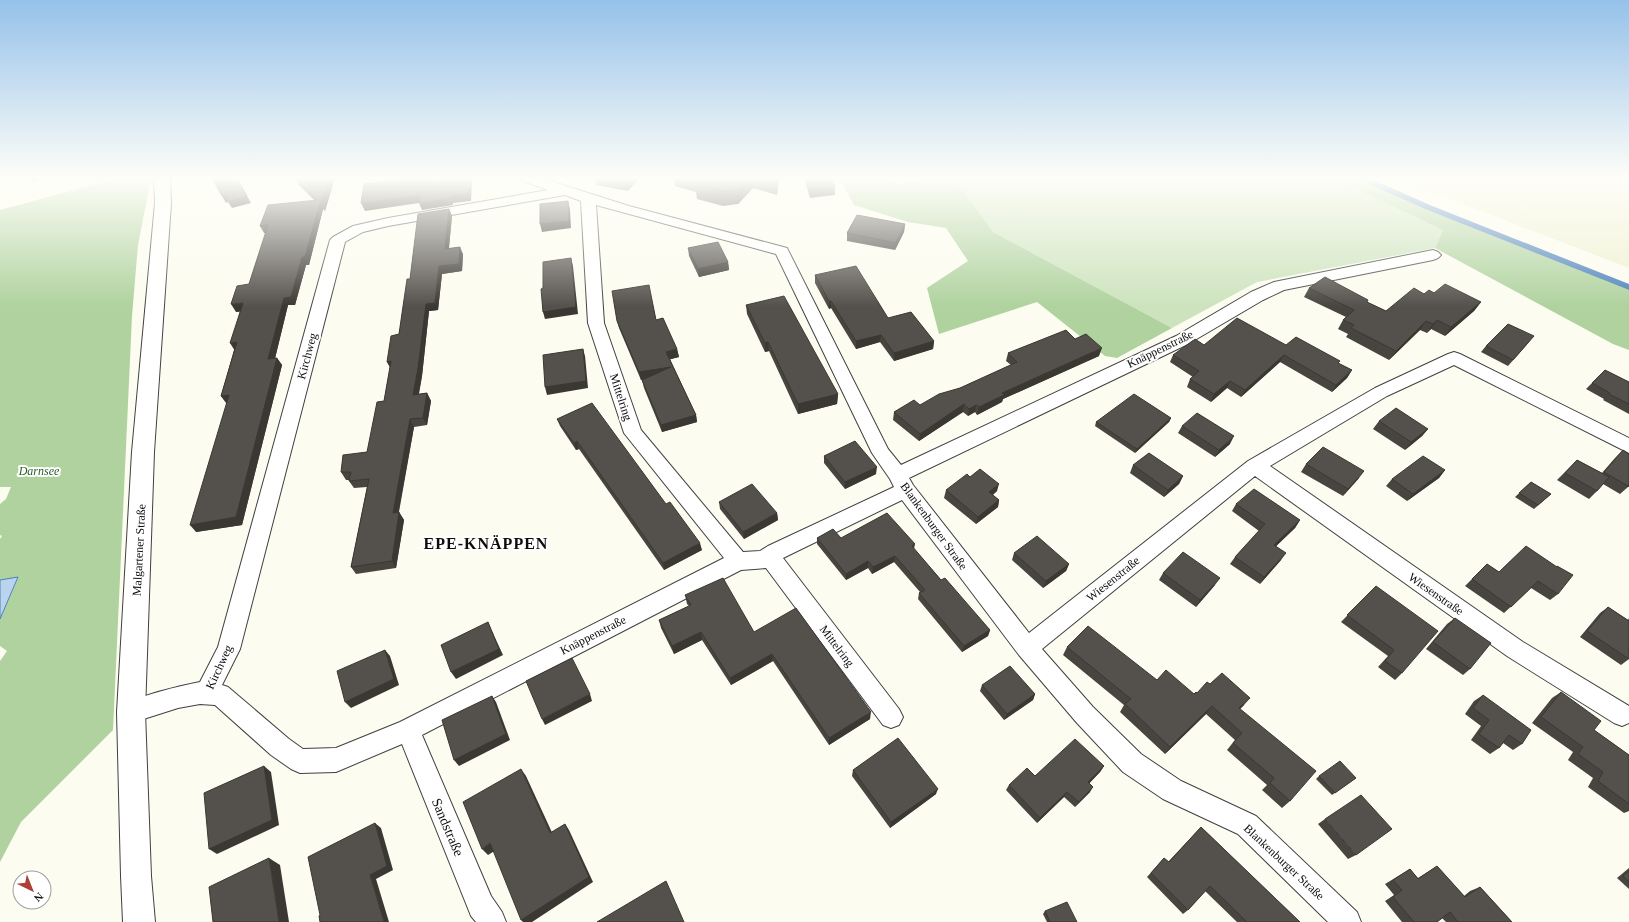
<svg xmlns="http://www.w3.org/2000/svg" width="1629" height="922" font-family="'Times New Roman',serif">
<rect width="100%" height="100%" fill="#fdfcf0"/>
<polygon fill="#eff0d2" points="1400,178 1629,178 1629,268 1437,194"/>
<polygon fill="#cce3bd" points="952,178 1332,178 1443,230 1435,248 1257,282 1172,328 993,232 965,193"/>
<g fill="#afd29e">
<polygon points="118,178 151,178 138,245 132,316 113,730 21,822 0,862 0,661 7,651 0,646 0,619 18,578 0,580 0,539 2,536 0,535 0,504 6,499 11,487 0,487 0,210"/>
<polygon points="839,178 882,178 903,184 927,178 952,178 965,193 993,232 1172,328 1117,358 1105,356 1037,302 939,334 927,288 968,261 946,228 908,222 854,205"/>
<polygon points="1332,178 1356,178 1499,238 1629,289 1629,350 1613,344 1435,248 1443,230"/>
</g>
<polygon fill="#bad4ee" stroke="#4b80bc" points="18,577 0,619 0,580"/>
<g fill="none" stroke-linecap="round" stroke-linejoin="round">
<polyline stroke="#4b80bc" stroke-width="5.5" points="1362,178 1430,208 1629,287"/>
<g stroke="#404040" stroke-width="2">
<path id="minor" d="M521 178H541L629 206 787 248 888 449 901 465 1176 336 1251 292 1274 282 1433 250 1438 252 1441 255 1438 258 1433 260 1284 290 1263 300 1188 344 909 478 913 485 1029 633 1248 461 1375 388 1448 354 1454 352 1460 354 1629 438V453L1454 365 1387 396 1270 466 1523 642 1629 706V723L1622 726 1614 723 1507 656 1255 476 1042 649 1093 707 1141 754 1181 781 1256 816 1357 912 1361 922H1328L1238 834 1163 799 1123 772 1077 723 1019 655 902 500 783 558 899 709 903 717 899 725 891 728 883 725 766 568 741 570 422 735 491 896 502 912 506 922H476L471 916 402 744 336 772 300 773 291 769 271 755 215 705 200 704 178 708 131 723 123 720 119 712 123 704C148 694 174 687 200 682L218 647 330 240 333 237 353 226 388 218 548 190 523 181ZM565 195 581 201 588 323 624 433 724 558 400 722 336 748 303 749 289 739 228 687 222 685 240 649 345 242 363 232 388 226ZM596 205 776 254 872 453 890 479 894 487 768 546 760 551 743 552 641 430 604 323Z"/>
</g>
<g stroke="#404040" stroke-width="2">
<polygon id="tertiary" points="154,178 170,178 171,203 154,452 145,712 151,876 155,922 123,922 121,876 117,712 132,452 155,203"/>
</g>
<use href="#minor" fill="#fff" fill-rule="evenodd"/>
<use href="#tertiary" fill="#fff" fill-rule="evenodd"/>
</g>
<g fill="#484540">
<polygon points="295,178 335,178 325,211 323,209 309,265 306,265 295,305 288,305 275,358 277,358 282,365 242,525 196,532 227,404 221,396 234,350 240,311 236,312 249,284 266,233 264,233 260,226 315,201 298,184"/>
<polygon points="595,178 639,178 628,191 596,185"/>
<polygon points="674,178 779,178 777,195 753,188 738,204 723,206 697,199 696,192 675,186"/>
<polygon points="804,178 832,178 835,188 835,195 810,198"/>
<polygon points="449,209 452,216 449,248 463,254 462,271 442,274 438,310 429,311 422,376 419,394 427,393 431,401 427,425 414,427 399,512 404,520 396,568 356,574 351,567 367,487 354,488 349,481 350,480 346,480 341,472 367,452 384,401 390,367 387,362 399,334 410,279"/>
<polygon points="905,224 904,232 895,250 847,241 847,233"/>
<polygon points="688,248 728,262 729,270 699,277 689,256"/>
<polygon points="815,275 888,318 934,341 933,349 894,361 880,342 856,349 831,308 829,309 815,283"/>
<polygon points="1309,288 1367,302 1386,311 1424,294 1434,293 1481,302 1474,311 1445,336 1431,329 1427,333 1420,330 1389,360 1346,337 1348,334 1338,329 1343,320 1346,317 1304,297"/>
<polygon points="746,305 838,394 837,404 798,414 769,351 765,352 747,314"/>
<polygon points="656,320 677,349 679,357 670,359 696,415 697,422 662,432 644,388 642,380 645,379 641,380 619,328 617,321"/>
<polygon points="1075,339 1099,356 1003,399 1002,402 977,415 975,412 968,416 963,412 919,441 893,420 894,412 920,405 960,388 1011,365 1006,361 1008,353"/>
<polygon points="1529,342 1508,366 1481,352 1486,346"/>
<polygon points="1204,345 1286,345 1340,361 1338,363 1352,370 1347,378 1332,392 1280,362 1241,397 1227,388 1211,402 1187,387 1190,379 1193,377 1170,362 1173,355"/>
<polygon points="1605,370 1629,382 1629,414 1603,400 1604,399 1586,389"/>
<polygon points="1171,418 1169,422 1135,453 1095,426 1096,422"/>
<polygon points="557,419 702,550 664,570 579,449 576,450 560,426"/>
<polygon points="1379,421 1428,429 1422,436 1405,450 1373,429"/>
<polygon points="1182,426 1230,444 1215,457 1178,433"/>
<polygon points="1623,450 1629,454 1629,487 1628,487 1620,494 1603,484 1597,491 1589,499 1557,480 1577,460 1602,473 1615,458"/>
<polygon points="824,456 876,474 845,489 824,463"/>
<polygon points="1306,464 1359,478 1343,496 1301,472"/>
<polygon points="1133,465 1183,476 1179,484 1164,497 1130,473"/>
<polygon points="1445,470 1439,478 1407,501 1386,486 1392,479"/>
<polygon points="970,477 997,491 993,495 999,500 998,507 976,524 944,498 946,490"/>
<polygon points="1531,482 1551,494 1534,509 1515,497"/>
<polygon points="719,502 777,513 778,520 744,539 720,509"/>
<polygon points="1236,504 1300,520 1295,528 1276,546 1281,560 1260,584 1230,564 1235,557 1259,531 1232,511"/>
<polygon points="817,538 841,538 915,544 914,549 941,580 990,630 988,636 962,652 918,599 919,593 920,592 894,562 872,574 868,568 846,580 817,544"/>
<polygon points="1014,553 1069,564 1066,571 1043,588 1012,560"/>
<polygon points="1519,553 1558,594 1550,600 1531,588 1504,613 1465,586 1487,564 1499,572"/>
<polygon points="1163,573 1215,585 1196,607 1159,580"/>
<polygon points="1376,586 1402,673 1395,680 1378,667 1388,656 1341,622"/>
<polygon points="685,595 754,632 870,719 829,745 773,661 731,685 702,640 674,654 661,628 659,620 689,606 687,604"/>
<polygon points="1608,607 1628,620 1629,618 1629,659 1621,665 1580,637 1600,613"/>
<polygon points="1455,618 1470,669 1463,675 1426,649 1447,624"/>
<polygon points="1067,647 1194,694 1197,693 1210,684 1244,705 1240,709 1290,801 1282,808 1262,790 1267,785 1227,750 1235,740 1206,714 1165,754 1120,712 1124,705 1063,655"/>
<polygon points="982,685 1035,694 1033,700 1004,720 980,691"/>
<polygon points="1561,692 1594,730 1629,755 1629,811 1624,813 1588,787 1593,778 1568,760 1573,752 1532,723 1552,698"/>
<polygon points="1483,695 1522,744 1513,750 1503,743 1499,748 1490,754 1471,740 1481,726 1465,714 1474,701"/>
<polygon points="1104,766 1100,772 1089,783 1090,792 1075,807 1064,797 1037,823 1006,790 1009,785 1035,776"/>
<polygon points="853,770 936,794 890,828 852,776"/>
<polygon points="1319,776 1356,778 1332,795 1316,779"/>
<polygon points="1325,819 1356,855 1348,859 1318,824"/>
<polygon points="1201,827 1300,922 1237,922 1205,891 1188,910 1183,914 1147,877 1164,858 1168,862"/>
<polygon points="1437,866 1464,896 1470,891 1480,887 1512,922 1446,922 1442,918 1437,922 1402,922 1385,901 1394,895 1385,884 1410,869 1418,878 1429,871"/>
<polygon points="1629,868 1629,889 1617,878"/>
<polygon points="1045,911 1077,922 1047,922 1043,914"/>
</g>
<g fill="#3b3834">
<polygon points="29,178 46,178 32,182"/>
<polygon points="237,178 251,203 232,208 228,202 226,203 222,196"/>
<polygon points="329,178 335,178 325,211 321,203"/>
<polygon points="469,178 470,178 472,183 471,201 453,203 453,205 422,210 419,203 365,211 361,203 420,195 450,196"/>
<polygon points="631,178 639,178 628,191 627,183"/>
<polygon points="749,178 753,178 753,188 738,204 737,190"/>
<polygon points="777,178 779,178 777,195 776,180"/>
<polygon points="568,201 570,209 571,228 542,232 540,224"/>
<polygon points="320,202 323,209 309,265 306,265 295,305 288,305 273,367 268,359 284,298 302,257"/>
<polygon points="449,209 452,216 448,256 445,249"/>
<polygon points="905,224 904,232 895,250 896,243"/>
<polygon points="460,247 463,254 462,271 442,274 438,310 429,311 422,376 417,402 413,395 426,304 439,266"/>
<polygon points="571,258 573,266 578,314 545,319 543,312"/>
<polygon points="728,262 729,270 699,277 698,269"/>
<polygon points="829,301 831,301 831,308 829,309"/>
<polygon points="1481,302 1474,311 1445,336 1451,327"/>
<polygon points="243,303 247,311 236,312 231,304"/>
<polygon points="1437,320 1431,329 1427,333 1433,324"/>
<polygon points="1426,321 1420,330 1389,360 1396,351"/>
<polygon points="881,335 880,342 856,349 856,341"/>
<polygon points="934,341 933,349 894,361 894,353"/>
<polygon points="237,342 235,351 230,343"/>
<polygon points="768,342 769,351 765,352 765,343"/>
<polygon points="1102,348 1099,356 1003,399 1002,402 977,415 979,407 1002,393"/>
<polygon points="583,349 585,356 588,388 547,395 545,387"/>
<polygon points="677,349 679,357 668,360 666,352"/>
<polygon points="1284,355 1280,362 1241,397 1245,390"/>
<polygon points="277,358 282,365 242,525 196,532 190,525"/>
<polygon points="391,361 391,369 387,362"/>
<polygon points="671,367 673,375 641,380 639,372"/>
<polygon points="1352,370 1347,378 1332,392 1336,385"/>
<polygon points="1230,381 1227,388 1211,402 1214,394"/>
<polygon points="427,393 431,401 427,425 423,418"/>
<polygon points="838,394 837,404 798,414 798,404"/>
<polygon points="229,395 227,404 221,396"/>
<polygon points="964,404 963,412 919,441 920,434"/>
<polygon points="976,405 975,412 968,416 969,409"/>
<polygon points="696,415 697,422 662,432 661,425"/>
<polygon points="1171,418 1169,422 1135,453 1137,449"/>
<polygon points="410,419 414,427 397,520 393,513"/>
<polygon points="1428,429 1422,436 1405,450 1411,442"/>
<polygon points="1234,436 1230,444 1215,457 1219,450"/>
<polygon points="577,441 579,449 576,450 574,443"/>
<polygon points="877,467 876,474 845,489 845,482"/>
<polygon points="1445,470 1439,478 1407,501 1413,494"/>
<polygon points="1364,471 1359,478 1343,496 1348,489"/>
<polygon points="1183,476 1179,484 1164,497 1168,490"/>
<polygon points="999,484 997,491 987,499 989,492"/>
<polygon points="999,500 998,507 976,524 978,517"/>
<polygon points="399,512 404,520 396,568 392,561"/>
<polygon points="777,513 778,520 744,539 743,532"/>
<polygon points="1300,520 1295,528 1270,552 1274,545"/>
<polygon points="700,543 702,550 664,570 663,563"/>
<polygon points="1286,553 1281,560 1260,584 1264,577"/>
<polygon points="895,556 894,562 872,574 873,567"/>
<polygon points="868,561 868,568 846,580 846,574"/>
<polygon points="1069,564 1066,571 1043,588 1046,581"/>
<polygon points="1220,578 1215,585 1196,607 1200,600"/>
<polygon points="488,622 491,629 503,655 456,679 451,672"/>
<polygon points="990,630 988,636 962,652 964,646"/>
<polygon points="701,632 702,640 674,654 672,646"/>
<polygon points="385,650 390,656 399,685 351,708 345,702"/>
<polygon points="772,654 773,661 731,685 730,678"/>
<polygon points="590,694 592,701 545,725 542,719"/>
<polygon points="1035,694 1033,700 1004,720 1007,714"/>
<polygon points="492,696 496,702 510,740 459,766 454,760"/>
<polygon points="1250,698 1244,705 1233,716 1239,708"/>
<polygon points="1212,706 1206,714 1165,754 1170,747"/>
<polygon points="871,712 870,719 829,745 829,738"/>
<polygon points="264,766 271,772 279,825 217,854 209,849"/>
<polygon points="1104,766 1100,772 1085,788 1088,782"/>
<polygon points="521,769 526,776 555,839 550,833"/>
<polygon points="1093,787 1090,792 1075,807 1079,802"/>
<polygon points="938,789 936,794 890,828 891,822"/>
<polygon points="1067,792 1064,797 1037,823 1040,818"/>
<polygon points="375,823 381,828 393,870 376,879 389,922 384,922 370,875"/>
<polygon points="565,824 569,830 593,882 532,922 523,922 521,920"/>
<polygon points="490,843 496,850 488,855 482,849"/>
<polygon points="269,858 280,865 289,922 279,922"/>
</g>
<g fill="#54504b" stroke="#3b3834">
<polygon points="212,178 237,178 247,196 228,202 226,195 222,196"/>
<polygon points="296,178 329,178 321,203 320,202 305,257 302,257 291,297 284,298 268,359 277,358 236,517 190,525 229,395 221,396 237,342 230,343 243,303 231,304 237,286 249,284 268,225 260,226 268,205 318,200"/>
<polygon points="404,178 431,178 431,180 450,178 469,178 469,193 450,196 450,198 419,203 420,195 361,203 364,184 405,179"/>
<polygon points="597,178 631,178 627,183"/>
<polygon points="695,178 749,178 737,190 721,191 695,184 700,179"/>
<polygon points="768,178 777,178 776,180"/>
<polygon points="806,178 832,178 835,188 810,190"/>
<polygon points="568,201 569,221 540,224 540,204"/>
<polygon points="449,209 445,249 460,247 459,264 439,266 435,303 426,304 418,368 413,395 427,393 423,418 410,419 393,513 399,512 392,561 351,567 369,479 349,481 351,472 341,472 343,455 367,452 377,402 384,401 391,361 387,362 391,336 399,334 407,279 410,279 418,214"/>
<polygon points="857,215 905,224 896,243 847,233"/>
<polygon points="718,242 728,262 698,269 688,248"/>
<polygon points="571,258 576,307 543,312 541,289 543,288 543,262"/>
<polygon points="856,266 888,318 911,312 934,341 894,353 881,335 856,341 831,301 829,301 815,275"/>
<polygon points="1325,277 1368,300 1367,302 1386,311 1414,288 1424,294 1429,290 1434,293 1445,284 1481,302 1451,327 1437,320 1433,324 1426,321 1396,351 1351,328 1354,325 1343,320 1354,310 1309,288"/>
<polygon points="649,285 656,320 663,318 677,349 666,352 696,415 661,425 642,380 671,367 639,372 617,321 612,291"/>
<polygon points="784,296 838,394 798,404 768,342 765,343 746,305"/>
<polygon points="1237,318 1286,345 1296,337 1340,361 1338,363 1352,370 1336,385 1284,355 1245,390 1230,381 1214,394 1190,379 1199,371 1173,355 1195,339 1204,345"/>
<polygon points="1508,324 1534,336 1513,360 1486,346"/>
<polygon points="1066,330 1075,339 1086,334 1102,348 1002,393 1004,395 979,407 976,405 969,409 964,404 920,434 894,412 914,400 920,405 939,394 960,388 1017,362 1008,353"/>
<polygon points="583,349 586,381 545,387 543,355"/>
<polygon points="1605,370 1629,382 1629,404 1609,394 1610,393 1592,383"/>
<polygon points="1134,394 1171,418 1137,449 1096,422"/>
<polygon points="592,403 666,504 670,502 700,543 663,563 577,441 574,443 557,419"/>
<polygon points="1396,408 1428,429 1411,442 1379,421"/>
<polygon points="1197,413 1234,436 1219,450 1182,426"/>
<polygon points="855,441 877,467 845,482 824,456"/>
<polygon points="1323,447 1364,471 1348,489 1306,464"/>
<polygon points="1623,450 1629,454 1629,485 1628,486 1604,472"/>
<polygon points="1149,453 1183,476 1168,490 1133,465"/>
<polygon points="1423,456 1445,470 1413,494 1392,479"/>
<polygon points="1577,460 1609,477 1597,491 1565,473"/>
<polygon points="980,469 999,484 989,492 999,500 978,517 946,490 967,474 970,477"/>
<polygon points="1531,482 1551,494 1538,505 1519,493"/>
<polygon points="752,484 777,513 743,532 719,502"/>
<polygon points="1254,489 1300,520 1274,545 1286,553 1264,577 1235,557 1265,524 1236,504"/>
<polygon points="887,513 915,544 912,546 941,580 945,578 990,630 964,646 919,593 925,590 895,556 873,567 868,561 846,574 817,538 833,529 841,538"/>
<polygon points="1037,536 1069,564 1046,581 1014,553"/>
<polygon points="1526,546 1557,567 1557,566 1573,575 1558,594 1538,581 1511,607 1472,579 1487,564 1499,572"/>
<polygon points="1183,552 1220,578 1200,600 1163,573"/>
<polygon points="723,578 754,632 796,608 871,712 829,738 772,654 730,678 701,632 672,646 659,620 691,605 685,595"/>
<polygon points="1376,586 1438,631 1402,673 1385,661 1394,650 1347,615"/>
<polygon points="1608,607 1629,621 1629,659 1587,631"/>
<polygon points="1455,618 1491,643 1470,669 1433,642"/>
<polygon points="488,622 499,649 451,672 441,645"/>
<polygon points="1088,626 1157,680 1166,670 1194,694 1196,692 1197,693 1207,682 1210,684 1222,673 1250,698 1239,708 1316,771 1290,801 1270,783 1274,778 1233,743 1242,733 1212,706 1170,747 1125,704 1131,699 1067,647"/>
<polygon points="385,650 394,679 345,702 337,671"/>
<polygon points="572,658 590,694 542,719 526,681"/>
<polygon points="1010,666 1035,694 1007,714 982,685"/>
<polygon points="1561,692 1601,721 1594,730 1629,755 1629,804 1598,781 1603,772 1578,754 1583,747 1541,717"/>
<polygon points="1483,695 1531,730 1522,744 1509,735 1499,748 1479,734 1489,720 1473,708"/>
<polygon points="492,696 506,734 454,760 442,720"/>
<polygon points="898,738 938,789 891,822 853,770"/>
<polygon points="1075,739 1104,766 1088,782 1093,787 1079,802 1067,792 1040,818 1009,785 1027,768 1035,776"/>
<polygon points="1340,761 1356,778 1335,793 1319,776"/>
<polygon points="264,766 272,820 209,849 204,793"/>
<polygon points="521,769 550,833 565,824 589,877 521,920 490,843 482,849 463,802"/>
<polygon points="1361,795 1392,829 1356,855 1325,819"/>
<polygon points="375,823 387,866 370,875 384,922 320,922 319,916 320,915 308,857"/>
<polygon points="1201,827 1300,922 1247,922 1210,886 1188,910 1151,873 1164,858 1169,862"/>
<polygon points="269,858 279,922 213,922 209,887"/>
<polygon points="1437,866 1465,897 1480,887 1512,922 1458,922 1450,912 1437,922 1414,922 1393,897 1402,890 1393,880 1410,869 1418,879"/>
<polygon points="1629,871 1629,882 1623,876"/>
<polygon points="666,881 684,922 597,922"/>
<polygon points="1067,902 1077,922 1050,922 1045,911"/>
</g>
<linearGradient id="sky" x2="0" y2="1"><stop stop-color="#95c1ea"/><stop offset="0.58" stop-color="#fefef8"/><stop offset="1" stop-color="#fefef8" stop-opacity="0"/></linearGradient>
<rect width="1629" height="307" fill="url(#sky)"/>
<g text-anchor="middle" stroke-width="4" stroke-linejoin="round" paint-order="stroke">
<g font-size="12" fill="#0d0d0d" stroke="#fff">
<text transform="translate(1160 349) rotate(-26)" y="4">Knäppenstraße</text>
<text transform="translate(307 356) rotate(-75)" y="4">Kirchweg</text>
<text transform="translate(621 397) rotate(72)" y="4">Mittelring</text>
<text transform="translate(934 526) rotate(54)" y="4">Blankenburger Straße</text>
<text transform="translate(139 550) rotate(-87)" y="4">Malgartener Straße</text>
<text transform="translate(1113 579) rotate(-39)" y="4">Wiesenstraße</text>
<text transform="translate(1436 594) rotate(35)" y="4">Wiesenstraße</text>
<text transform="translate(593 635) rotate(-27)" y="4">Knäppenstraße</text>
<text transform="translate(837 646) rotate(53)" y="4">Mittelring</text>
<text transform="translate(219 667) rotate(-65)" y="4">Kirchweg</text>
<text transform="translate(1284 862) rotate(43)" y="4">Blankenburger Straße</text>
</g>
<g font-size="12" font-style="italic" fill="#2a5d26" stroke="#fff">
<text x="39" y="475">Darnsee</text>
</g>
<g font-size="14" fill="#0d0d0d" stroke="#fff">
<text transform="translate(448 827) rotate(67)" y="5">Sandstraße</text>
</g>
<g font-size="16" font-weight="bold" letter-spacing="1" fill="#0d0d0d" stroke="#fff">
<text x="486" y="549">EPE-KNÄPPEN</text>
</g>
</g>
<g transform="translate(32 890) rotate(137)"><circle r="19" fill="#ffffff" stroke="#9e9e9e"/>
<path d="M0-3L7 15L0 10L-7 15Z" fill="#ac4037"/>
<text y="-6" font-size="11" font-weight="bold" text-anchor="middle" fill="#0d0d0d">N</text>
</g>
</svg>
